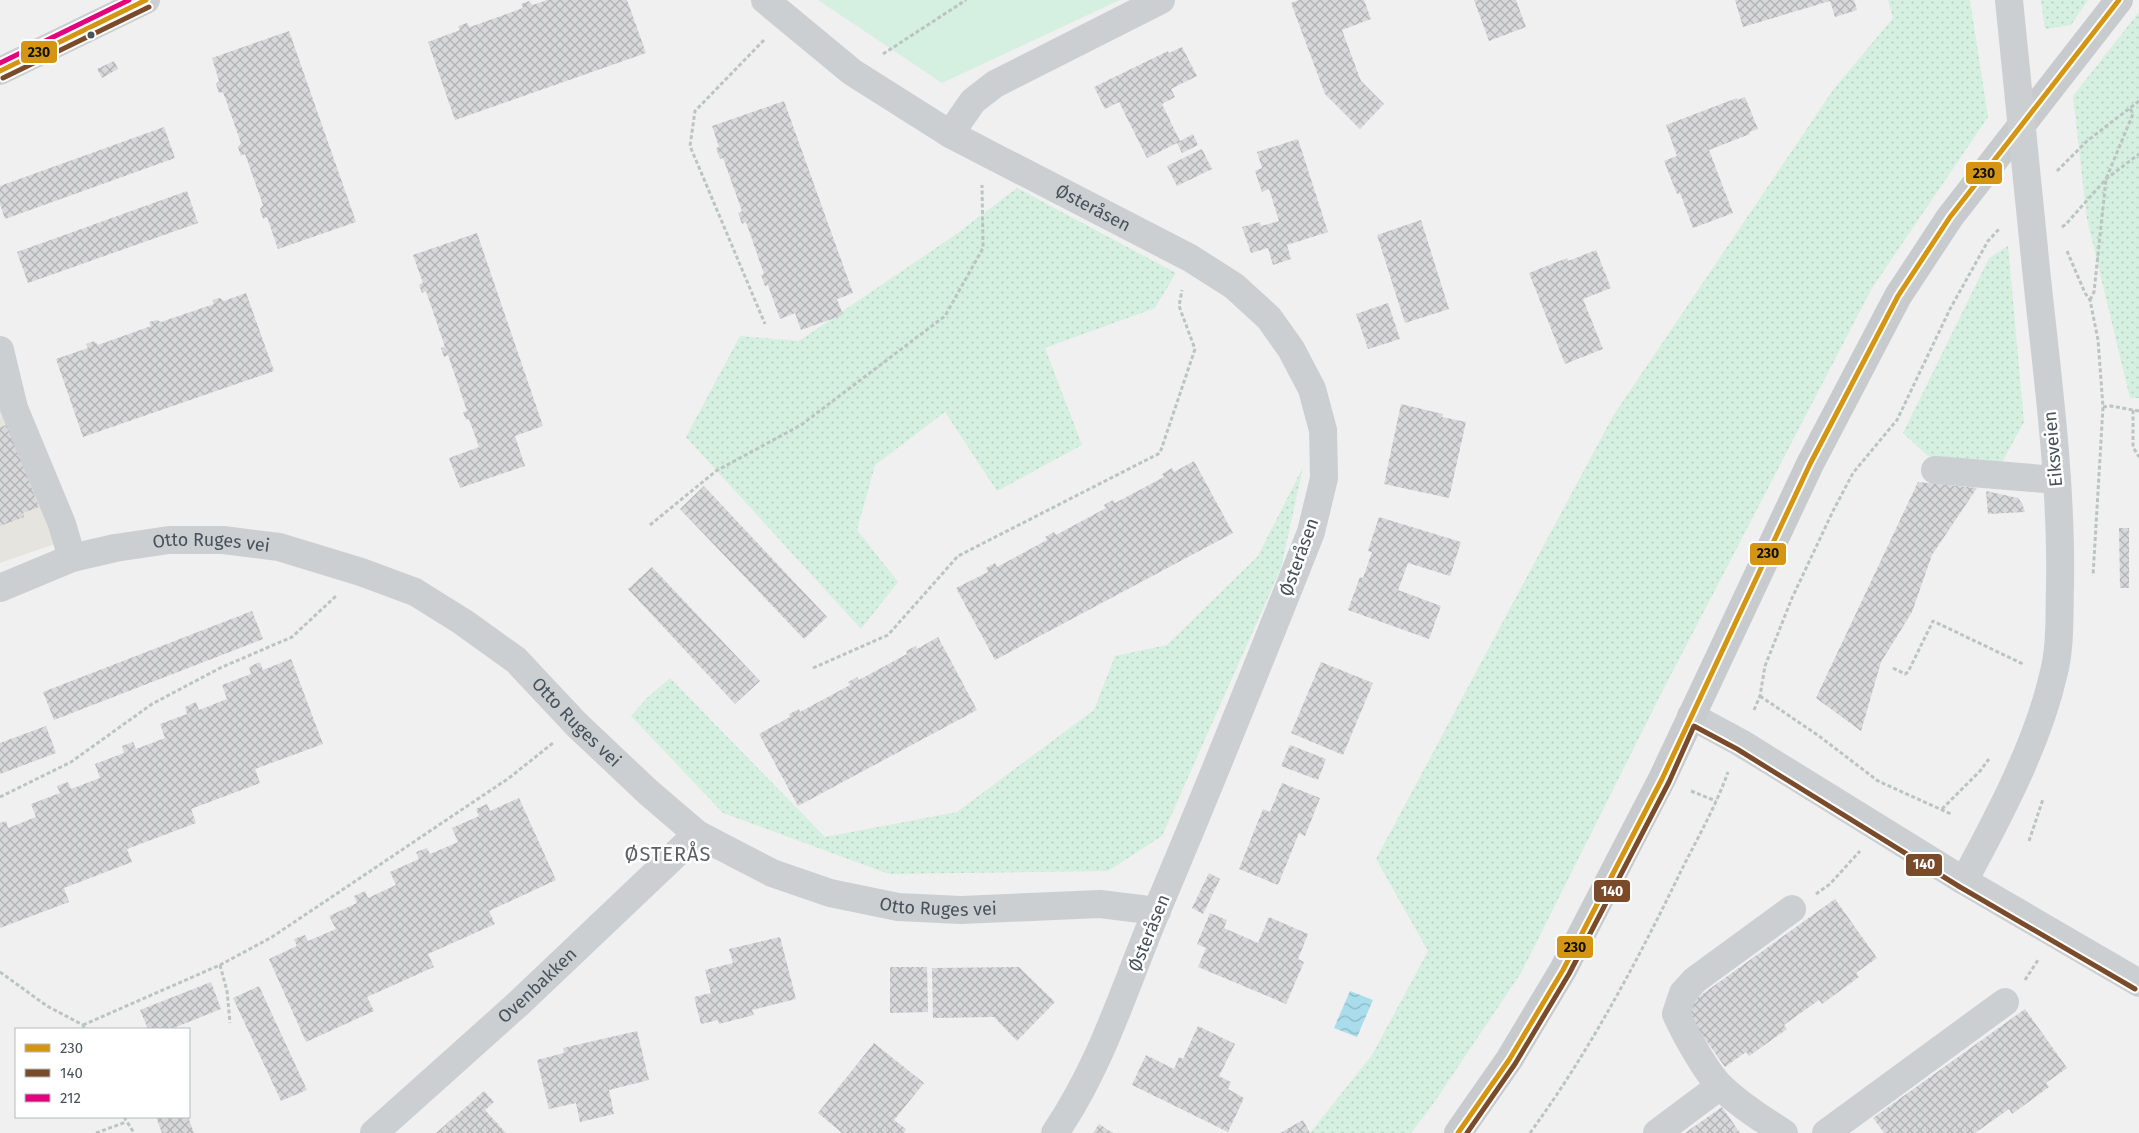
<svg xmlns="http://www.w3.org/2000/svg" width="2139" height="1133" font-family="'Fira Sans',sans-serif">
<defs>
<pattern id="grass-dots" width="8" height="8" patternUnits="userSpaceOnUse" patternTransform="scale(1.25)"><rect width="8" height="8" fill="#d5efe0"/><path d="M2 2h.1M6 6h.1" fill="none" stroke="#b8cfc3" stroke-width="1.8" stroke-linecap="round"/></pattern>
<pattern id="water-waves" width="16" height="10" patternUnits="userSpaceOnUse" patternTransform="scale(1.25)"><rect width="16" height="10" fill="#aaddec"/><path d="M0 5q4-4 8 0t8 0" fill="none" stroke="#8cb6c2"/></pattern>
<pattern id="building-cross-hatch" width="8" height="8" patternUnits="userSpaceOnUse" patternTransform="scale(1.25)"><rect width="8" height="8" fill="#d8d8da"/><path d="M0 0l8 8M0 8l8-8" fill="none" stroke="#b1b2b4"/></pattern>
</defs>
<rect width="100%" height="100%" fill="#f1f0f0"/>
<polygon fill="#e5e4de" points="0,340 69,539 0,563"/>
<g fill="url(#grass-dots)">
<polygon points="1888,0 1970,0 1988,117 1872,288 1662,692 1521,973 1433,1104 1411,1133 1310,1133 1372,1055 1428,951 1376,859 1613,416 1833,90 1893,18"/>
<polygon points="2041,0 2088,0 2071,25 2045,29"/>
<polygon points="2139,12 2139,398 2130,398 2087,219 2073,96"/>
<polygon points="1017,188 1176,273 1155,308 1045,348 1082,445 997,491 945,412 875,465 857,530 898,582 861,629 686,437 740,336 799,341 955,235"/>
<polygon points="2008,246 2024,422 2001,464 1928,456 1903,433 1989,258"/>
<polygon points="1303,467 1281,568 1162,836 1108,871 889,874 723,813 631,716 647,698 670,678 825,837 957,812 1094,710 1115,656 1167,645 1258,556"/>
</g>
<polygon fill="#d5efe0" points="818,0 1120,0 942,83"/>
<polygon fill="url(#water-waves)" points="1350,991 1373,1000 1357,1037 1334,1028"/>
<g fill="url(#building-cross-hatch)">
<polygon points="547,0 627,0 646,53 455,120 428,42 460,30 458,26 467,23 470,27 523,8 521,4 529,1 533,5"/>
<polygon points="1299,0 1364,0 1371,19 1342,30 1361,81 1384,104 1360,129 1325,94 1291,3"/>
<polygon points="1474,0 1516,0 1526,27 1489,41"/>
<polygon points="1735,0 1854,0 1857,10 1835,17 1830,1 1743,27"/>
<polygon points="289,31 356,222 278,249 267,217 263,219 260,209 263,205 245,154 241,156 238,147 241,143 223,92 219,93 216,84 219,81 212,58"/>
<polygon points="1182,47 1197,76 1171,89 1175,97 1162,104 1180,141 1193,134 1198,145 1182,153 1177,143 1147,158 1119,102 1105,109 1094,87 1168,51 1169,53"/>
<polygon points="114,61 118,69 102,78 97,69"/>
<polygon points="1745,97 1758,129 1749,132 1750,134 1709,150 1733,213 1693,228 1680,193 1677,194 1664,161 1677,156 1666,125 1737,98 1738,100"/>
<polygon points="784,101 853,293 837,299 843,315 801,330 795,313 780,319 768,285 765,286 761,275 764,274 746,222 742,224 738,213 742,211 723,158 720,159 716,148 719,147 712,126"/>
<polygon points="164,127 175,158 5,219 0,204 0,186"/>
<polygon points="1298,139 1328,232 1287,245 1291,259 1273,265 1268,248 1251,253 1242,227 1260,222 1261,226 1279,221 1269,189 1262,192 1255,171 1262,168 1257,152"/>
<polygon points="1202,149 1212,169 1177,186 1167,166"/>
<polygon points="187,191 198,223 28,283 17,252"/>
<polygon points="1421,220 1449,309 1405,323 1377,235"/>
<polygon points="477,233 543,426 515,436 525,466 460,488 449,458 479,447 469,419 466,420 463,412 467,411 448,355 444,357 441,348 445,347 426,291 422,293 419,285 423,283 413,255"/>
<polygon points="1596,250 1611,288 1583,299 1603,349 1565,364 1529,273 1567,258 1568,261"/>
<polygon points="246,293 274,371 83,437 56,359 88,348 86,344 94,341 98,345 151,326 149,322 157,320 161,322 214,304 212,300 220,298 224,301"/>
<polygon points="1388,303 1400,339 1368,349 1356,314"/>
<polygon points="1401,404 1443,414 1442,417 1466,422 1449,498 1384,484"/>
<polygon points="7,425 39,507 23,513 24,517 0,526 0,427"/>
<polygon points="1194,461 1233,533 995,660 956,588 988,572 986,568 995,563 997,567 1047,540 1045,537 1054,532 1056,535 1106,508 1104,505 1113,500 1115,503 1164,477 1162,474 1172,468 1174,472"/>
<polygon points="1918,482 1977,488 1932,555 1912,612 1881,662 1861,731 1816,698"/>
<polygon points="704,486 827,617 804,639 680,509"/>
<polygon points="1986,491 2018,498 2022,503 2025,512 1988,514"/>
<polygon points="1379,517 1461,542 1450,576 1408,563 1398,590 1441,606 1429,639 1348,610 1360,577 1363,578 1372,552 1368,551"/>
<polygon points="2119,528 2129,528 2129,588 2120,588"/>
<polygon points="652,567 760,681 735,704 628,589"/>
<polygon points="252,611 263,639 54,720 43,692"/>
<polygon points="938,637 977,710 798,806 759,734 790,717 789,714 799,709 800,712 850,685 848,682 857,677 859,680 907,654 906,651 916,646 917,649"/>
<polygon points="291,659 323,744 255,769 260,783 191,809 196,823 127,849 132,862 64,888 69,902 0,928 0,823 6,821 8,828 36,817 31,804 60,793 57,786 68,782 71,789 100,778 95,764 124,753 122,746 133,742 136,749 165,738 160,724 187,714 185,707 196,702 199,710 227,699 222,685 251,674 249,667 260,662 263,670"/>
<polygon points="1321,662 1373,683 1343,755 1291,733"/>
<polygon points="46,726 56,753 0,774 0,743"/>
<polygon points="1290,745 1326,759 1318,780 1281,766"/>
<polygon points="1282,783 1320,798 1305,836 1299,833 1278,885 1239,869 1263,809 1270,812"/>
<polygon points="519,798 556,880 489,911 495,924 428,954 434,967 367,997 374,1011 306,1042 269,959 297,946 294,939 305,935 308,941 336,929 329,916 357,903 354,896 365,891 368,898 396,885 390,872 419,859 416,852 427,848 430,854 458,842 452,828 479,816 476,809 487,804 490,811"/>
<polygon points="1209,873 1220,879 1203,914 1192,908"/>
<polygon points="1835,899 1877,958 1856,973 1859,977 1822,1004 1819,1000 1784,1025 1787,1029 1749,1056 1746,1052 1725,1067 1683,1008"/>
<polygon points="1210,913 1227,920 1224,928 1258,943 1269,917 1308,934 1298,959 1304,962 1286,1004 1198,967 1206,948 1197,944"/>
<polygon points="780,937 796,999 752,1010 754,1015 719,1024 718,1020 701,1024 694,997 711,993 705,970 733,963 729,949"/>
<polygon points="890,967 927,967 928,1012 890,1013"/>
<polygon points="1019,967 1055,1002 1017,1041 994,1017 933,1018 932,968"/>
<polygon points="211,982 221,1009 171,1029 148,1029 140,1010"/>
<polygon points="259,986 307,1090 281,1101 233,998"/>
<polygon points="2025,1009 2067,1068 2046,1083 2049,1087 2012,1114 2009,1109 1975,1133 1884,1133 1873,1118"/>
<polygon points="1198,1026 1235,1044 1219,1076 1231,1082 1228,1089 1244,1098 1228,1132 1132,1085 1146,1055 1174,1069 1179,1057 1183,1059"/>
<polygon points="637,1031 649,1080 609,1090 614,1114 580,1122 576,1103 549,1109 537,1060 564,1053 563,1048"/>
<polygon points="874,1043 924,1083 894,1120 906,1129 904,1133 842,1133 818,1113"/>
<polygon points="484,1091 494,1102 485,1110 506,1133 436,1133"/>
<polygon points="1722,1107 1740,1133 1685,1133"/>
<polygon points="156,1117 188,1117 194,1133 162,1133"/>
<polygon points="1303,1120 1310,1133 1280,1133"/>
<polygon points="1099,1124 1113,1133 1093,1133"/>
</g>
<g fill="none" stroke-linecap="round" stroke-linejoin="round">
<g stroke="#bac5c1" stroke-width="3" stroke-dasharray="4 2.5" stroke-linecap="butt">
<polyline points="764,40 695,111 690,146 765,324"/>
<polyline points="883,54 966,0"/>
<polyline points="2057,171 2087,141 2139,101"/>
<polyline points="2062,227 2066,224 2106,179 2139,154"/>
<polyline points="2067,251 2085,293 2090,300 2098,340 2103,407 2093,576"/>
<polyline points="2090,300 2094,292 2106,179 2133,114 2130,108"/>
<polyline points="2103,407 2111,406 2139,411"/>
<polyline points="2133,410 2133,447 2139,457"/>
<polyline points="650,525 716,471 801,425 945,316 983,248 982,185"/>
<polyline points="813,668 888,635 958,556 1160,453 1195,349 1179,306 1182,290"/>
<polyline points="1893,668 1905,674 1908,672 1933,621 2023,664"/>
<polyline points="1760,696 1819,736 1878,781 1951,814"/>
<polyline points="1754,710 1760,696 1765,666 1792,598 1833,511 1853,473 1897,420 1950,309 1988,241 2000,228"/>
<polyline points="1691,791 1716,801"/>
<polyline points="0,797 71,762 152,704 220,668 292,637 336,596"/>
<polyline points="1942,809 1980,771 1989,759"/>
<polyline points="2029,841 2043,799"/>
<polyline points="1816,894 1830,884 1860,851"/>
<polyline points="220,965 227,991 230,1023"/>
<polyline points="0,972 47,1006 83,1025 85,1029"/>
<polyline points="2025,980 2038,960"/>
<polyline points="83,1025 220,965 272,937 509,778 553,743"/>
<polyline points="124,1117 134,1133"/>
<polyline points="96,1133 126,1122"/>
<path d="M1530 1133C1589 1052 1637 962 1681 871 1697 839 1716 806 1728 772"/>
</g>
<g stroke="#cccfd1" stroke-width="28">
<path id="s1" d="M765 0 852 72 950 134 1190 258 1234 286 1269 318 1291 349 1312 389 1323 430 1324 478 1311 532C1261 658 1210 785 1157 910 1124 988 1103 1062 1055 1133"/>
<polyline points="0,71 146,0"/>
<polyline points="950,134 973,101 995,84 1161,0"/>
<polyline points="0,350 14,408 62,524 72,558"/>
<polyline points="1935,470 2057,480"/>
<path id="s2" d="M0 588 72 558 115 548 169 540H223L279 547 361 572 415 592 463 622 516 660 577 725 648 792 697 834 772 873 830 893 898 907 961 910 1100 904 1157 911"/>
<polyline points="1691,716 1741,743 1964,881 2139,983"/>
<path d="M1964 881C1998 818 2037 745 2053 676 2061 647 2059 615 2060 586 2062 473 2045 361 2034 249"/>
<path id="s3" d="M374 1133 518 1004 697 834"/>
<polyline points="1657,1133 1720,1086"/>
<path d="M1784 1133C1762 1119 1740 1105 1721 1087 1706 1072 1685 1034 1676 1014L1683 993 1695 980 1792 909"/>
<polyline points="1826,1133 2005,1002"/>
</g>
<polyline stroke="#c7cbce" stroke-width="28" points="1458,1133 1509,1060 1563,970 1662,779 1810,464 1898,296 1950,217 2119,0"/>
<polyline stroke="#cccfd1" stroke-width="28" points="2009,0 2034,249"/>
<g stroke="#fff" stroke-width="9">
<g id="bus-1">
<polyline points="0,71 146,0"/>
<polyline points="1458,1133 1509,1060 1563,970 1662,779 1810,464 1898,296 1950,217 2119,0"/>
</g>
</g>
<g stroke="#fff" stroke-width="9">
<g id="bus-2">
<polyline points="3,78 149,7"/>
<polyline points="1467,1133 1515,1064 1569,974 1669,782 1694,726 1737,749 1960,887 2135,989"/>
</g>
</g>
<g stroke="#fff" stroke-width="9">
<polyline id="bus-3" points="0,63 129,0"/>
</g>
<use href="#bus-1" stroke="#d49512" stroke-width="5"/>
<use href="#bus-2" stroke="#7a4b2a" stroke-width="5"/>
<use href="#bus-3" stroke="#e5007d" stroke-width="5"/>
</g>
<circle fill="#47525c" stroke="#fff" stroke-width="2" cx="91" cy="35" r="4.5"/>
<g text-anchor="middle" stroke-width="5" stroke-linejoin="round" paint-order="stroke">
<g font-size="18" fill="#47525c" stroke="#fff">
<text dy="6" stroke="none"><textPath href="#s1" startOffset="390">Østeråsen</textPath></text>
<text transform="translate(2053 449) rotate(-95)" y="6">Eiksveien</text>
<text dy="6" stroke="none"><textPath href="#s2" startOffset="219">Otto Ruges vei</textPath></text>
<text transform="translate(1299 557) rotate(-70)" y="6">Østeråsen</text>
<text dy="6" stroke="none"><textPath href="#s2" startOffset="639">Otto Ruges vei</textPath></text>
<text dy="6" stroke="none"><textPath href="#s2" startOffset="1059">Otto Ruges vei</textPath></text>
<text transform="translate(1149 933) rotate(-68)" y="6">Østeråsen</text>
<text dy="6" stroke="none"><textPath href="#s3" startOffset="220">Ovenbakken</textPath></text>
</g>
<g font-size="20" letter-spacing="1" fill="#5c5f64" stroke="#fff">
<text x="668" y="861">ØSTERÅS</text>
</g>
</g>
<g stroke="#fff" stroke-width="2">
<rect x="20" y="40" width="38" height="24" rx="5" fill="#d49512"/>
<rect x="1965" y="161" width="38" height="24" rx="5" fill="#d49512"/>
<rect x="1749" y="542" width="38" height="24" rx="5" fill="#d49512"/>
<rect x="1905" y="853" width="38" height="24" rx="5" fill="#7a4b2a"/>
<rect x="1593" y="879" width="38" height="24" rx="5" fill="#7a4b2a"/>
<rect x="1556" y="935" width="38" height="24" rx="5" fill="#d49512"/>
</g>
<g font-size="14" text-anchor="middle" font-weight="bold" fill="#fff">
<text x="1924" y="869">140</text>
<text x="1612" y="896">140</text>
</g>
<g font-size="14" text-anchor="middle" font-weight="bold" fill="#111">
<text x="39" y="57">230</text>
<text x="1984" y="178">230</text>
<text x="1768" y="558">230</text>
<text x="1575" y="952">230</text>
</g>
<rect x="15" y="1028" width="175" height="90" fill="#ffffff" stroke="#b5babe"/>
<rect x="25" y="1044" width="25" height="8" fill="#d49512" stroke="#b5babe"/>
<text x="60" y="1053" font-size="15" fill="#47525c">230</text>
<rect x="25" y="1069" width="25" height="8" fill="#7a4b2a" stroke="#b5babe"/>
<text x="60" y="1078" font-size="15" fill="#47525c">140</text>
<rect x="25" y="1094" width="25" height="8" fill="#e5007d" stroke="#b5babe"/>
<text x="60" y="1103" font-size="15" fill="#47525c">212</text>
</svg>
